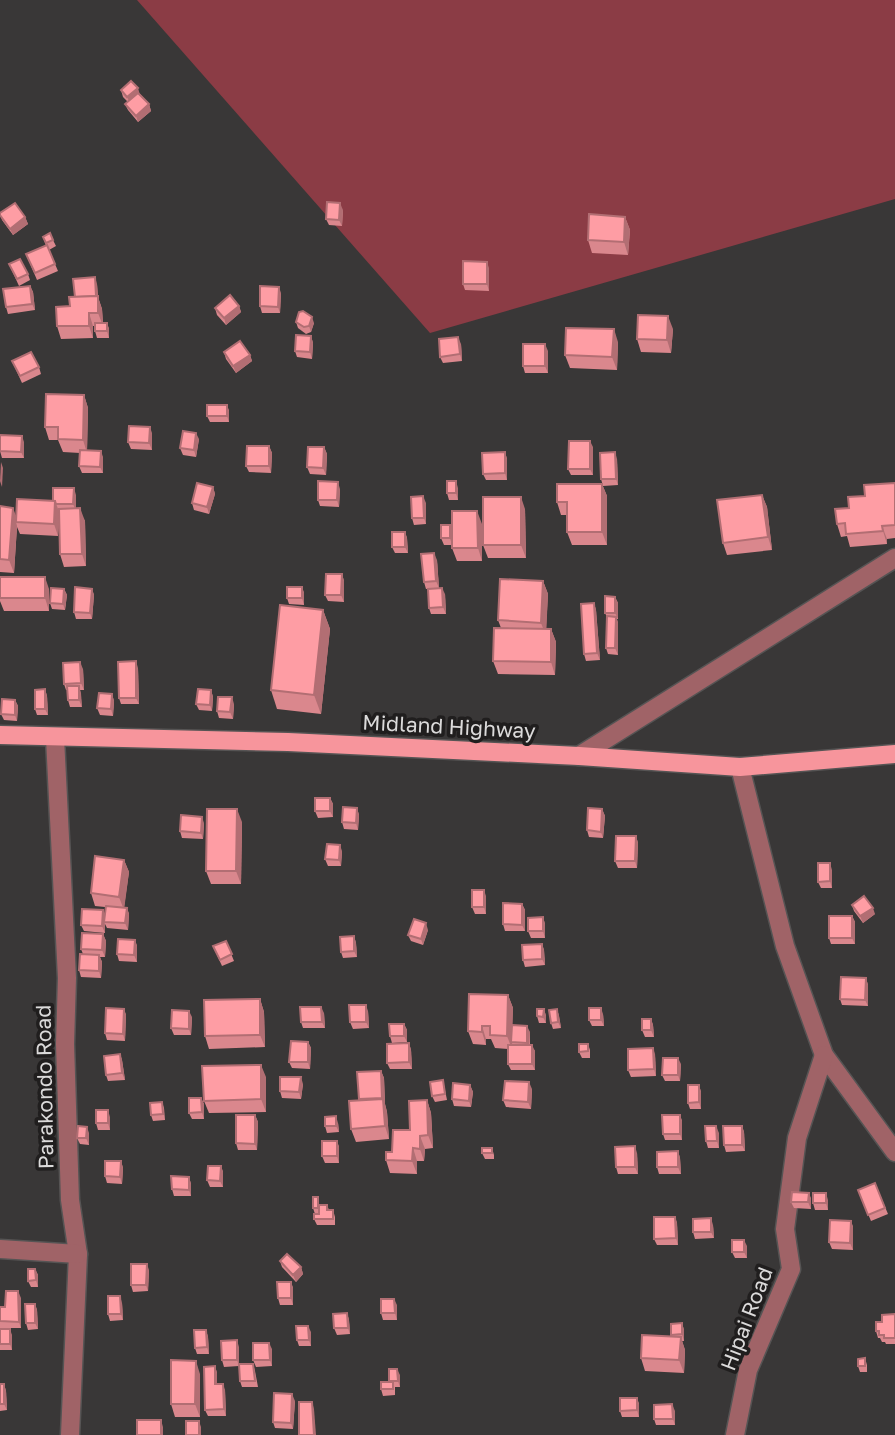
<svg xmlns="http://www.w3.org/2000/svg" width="895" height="1435" font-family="'Golos Text',sans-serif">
<rect width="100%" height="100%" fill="#393737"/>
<polygon fill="#8b3c45" points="137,0 895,0 895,199 430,333"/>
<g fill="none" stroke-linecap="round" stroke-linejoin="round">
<g stroke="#565454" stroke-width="21">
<g id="minor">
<polyline points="55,738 67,978 65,1044 70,1200 78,1254 70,1435"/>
<polyline points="579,756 895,558"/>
<polyline points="740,767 785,946 824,1055 895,1152"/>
<polyline points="0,1249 78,1254"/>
<polyline points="735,1435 748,1370 791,1269 785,1229 797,1138 824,1055"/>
</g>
</g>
<g stroke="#565454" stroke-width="21">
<polyline id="major" points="0,735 288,742 579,756 740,767 895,754"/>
</g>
<use href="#minor" stroke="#a06367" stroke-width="18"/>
<use href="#major" stroke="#f7959c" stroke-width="18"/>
</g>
<g fill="#da878d">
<polygon points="121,90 140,94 149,104 151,111 138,122 128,110 125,104 128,102 123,97"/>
<polygon points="343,210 342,226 329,225 326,219"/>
<polygon points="0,213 25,217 28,224 13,235 2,220"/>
<polygon points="625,217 630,230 628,255 592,253 588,240"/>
<polygon points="43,237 53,240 56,246 49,250 58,271 37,280 26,254 46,246"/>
<polygon points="9,264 28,274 30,280 19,286"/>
<polygon points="489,268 489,291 465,290 463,284"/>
<polygon points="97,284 98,297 102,309 103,323 107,323 109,329 109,338 97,338 95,331 95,326 93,326 93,338 61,339 57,326 75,297"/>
<polygon points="30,286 33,292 35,310 8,314 6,307"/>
<polygon points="281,293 280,313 262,313 260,306"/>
<polygon points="239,306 241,312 226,325 217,315 215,308"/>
<polygon points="296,322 314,323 311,332 306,334 298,328"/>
<polygon points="673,329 671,353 641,352 637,339"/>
<polygon points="311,336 313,343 312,359 297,357 295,351"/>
<polygon points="618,342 617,370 570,368 565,355"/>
<polygon points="461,344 462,361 443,363 440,357"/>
<polygon points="548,351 548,373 525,373 523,366"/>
<polygon points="224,352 250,355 252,361 236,373 226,359"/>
<polygon points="12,361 39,367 41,374 22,383"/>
<polygon points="84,395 88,408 87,450 103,457 103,473 82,473 79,466 80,453 63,452 58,440 49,440 45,427"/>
<polygon points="227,405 229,411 229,422 210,422 207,416"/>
<polygon points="152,433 152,450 131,449 128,442"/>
<polygon points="199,439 196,457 183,455 180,448"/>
<polygon points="24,442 24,458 2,458 0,451"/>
<polygon points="269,446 272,453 271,473 249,472 246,466"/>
<polygon points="324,447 327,454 326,475 310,474 307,467"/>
<polygon points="593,447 593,475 571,475 568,469"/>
<polygon points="505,452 507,459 507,480 486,480 483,474"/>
<polygon points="617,459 618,485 603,486 601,479"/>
<polygon points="895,483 895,538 887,539 887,544 850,547 847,536 841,537 837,524 849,508 865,496"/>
<polygon points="602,484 607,496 607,545 572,545 567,532 567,515 561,515 557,502"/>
<polygon points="213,487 215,494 209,514 194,510 192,503"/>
<polygon points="458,488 458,500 449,500 447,493"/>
<polygon points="340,489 339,507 320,506 318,500"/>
<polygon points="76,495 76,508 85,521 86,566 64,567 60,554 59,521 58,536 20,534 17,527 14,573 0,572 0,506 16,516 53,501"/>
<polygon points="762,495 767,507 772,550 727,555 723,543"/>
<polygon points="426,503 426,524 414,525 412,518"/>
<polygon points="525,509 526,558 488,558 483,545"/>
<polygon points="482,524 482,561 457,561 452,548 452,545 444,545 441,538 450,525 452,531"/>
<polygon points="405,532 407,538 408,553 395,553 392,547"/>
<polygon points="437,560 439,588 426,589 424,582"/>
<polygon points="342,574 344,581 344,602 328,601 325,595"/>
<polygon points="0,577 49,589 49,611 4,611 0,601"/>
<polygon points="543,581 548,594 546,629 551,629 556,642 555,675 498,674 493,661 501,628 498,620"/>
<polygon points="302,587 304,593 304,605 289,604 287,598"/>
<polygon points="64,589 67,595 65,610 52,609 50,603"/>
<polygon points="92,589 94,595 92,619 76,619 74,612"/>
<polygon points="445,594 446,614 431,614 429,608"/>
<polygon points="615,597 618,603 618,619 617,619 618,623 618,655 608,654 606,648 607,617 605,613"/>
<polygon points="594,603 596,610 600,660 586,661 584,654"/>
<polygon points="323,610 330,629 321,714 277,709 271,690"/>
<polygon points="138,668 139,704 121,704 119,698"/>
<polygon points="83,669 84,690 80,690 82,707 70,707 68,700 67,690 66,690 64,684"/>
<polygon points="45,689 47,696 48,715 37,715 35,709"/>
<polygon points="211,690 213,697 212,711 199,710 196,704"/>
<polygon points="112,694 114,701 113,716 100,715 97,708"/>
<polygon points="15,700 18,706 17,721 4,720 1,714"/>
<polygon points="234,704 233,719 219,718 217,711"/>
<polygon points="330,798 333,804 333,817 318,818 315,811"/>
<polygon points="357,808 359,815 358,830 344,829 342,822"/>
<polygon points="602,809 605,816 603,838 589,837 587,830"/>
<polygon points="242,822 241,884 211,884 206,871"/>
<polygon points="204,823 203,839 182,838 180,831"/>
<polygon points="636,836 638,843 637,868 618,868 615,861"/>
<polygon points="342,851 341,866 328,866 325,859"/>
<polygon points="124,860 129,872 124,907 127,908 129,914 128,930 107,928 105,924 105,933 84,931 81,925 105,914 105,907 95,906 91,893"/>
<polygon points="832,870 832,888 821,888 818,882"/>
<polygon points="486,896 486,914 475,914 472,907"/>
<polygon points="522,904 525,910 525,931 505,931 503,924"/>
<polygon points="852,905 875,914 863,923 854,911"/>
<polygon points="852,916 855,922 855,944 831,944 829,938"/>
<polygon points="543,917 545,924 545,938 531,938 528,931"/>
<polygon points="428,930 423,945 411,941 408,935"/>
<polygon points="103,934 106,941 105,957 100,957 102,962 101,978 81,977 79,970 83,954 81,949"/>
<polygon points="354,936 356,943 357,957 343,958 341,952"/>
<polygon points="135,940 137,946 137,962 119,961 117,954"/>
<polygon points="226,941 234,961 222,966 213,946"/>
<polygon points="542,944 544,950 545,965 525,967 523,960"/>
<polygon points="866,978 868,985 868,1006 842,1005 840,999"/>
<polygon points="508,995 513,1008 512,1025 530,1032 530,1045 535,1051 535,1070 511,1070 508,1064 508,1049 495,1048 491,1039 486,1039 486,1045 473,1044 468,1031"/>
<polygon points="260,999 264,1012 265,1047 209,1049 205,1036"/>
<polygon points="124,1009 126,1015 125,1041 107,1040 105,1033"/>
<polygon points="544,1009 546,1016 546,1023 539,1023 537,1016"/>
<polygon points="557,1009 559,1016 561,1028 553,1029 551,1023"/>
<polygon points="368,1011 369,1028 353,1029 350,1022"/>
<polygon points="324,1013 325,1028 303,1028 301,1022"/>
<polygon points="603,1014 604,1026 592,1026 589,1020"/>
<polygon points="192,1017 191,1035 174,1035 171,1028"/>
<polygon points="651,1019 653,1025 654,1037 645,1037 642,1030"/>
<polygon points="404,1024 407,1030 407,1042 392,1043 390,1036"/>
<polygon points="308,1042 311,1048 310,1069 292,1068 289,1062"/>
<polygon points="409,1043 411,1050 412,1069 390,1069 387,1063"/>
<polygon points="588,1044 590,1050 590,1058 582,1058 579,1052"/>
<polygon points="120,1054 122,1060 125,1080 108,1081 106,1075"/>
<polygon points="655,1054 656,1076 631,1077 628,1070"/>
<polygon points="681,1064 680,1081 665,1081 662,1075"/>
<polygon points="381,1071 384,1078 385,1104 387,1112 389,1139 356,1142 351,1129 359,1101 359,1099"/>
<polygon points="266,1077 266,1112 209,1113 204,1101"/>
<polygon points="443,1080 447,1100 435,1102 432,1096"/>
<polygon points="303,1084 301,1099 282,1098 280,1091"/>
<polygon points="470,1085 473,1092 471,1107 454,1106 452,1099"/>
<polygon points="699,1085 701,1092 701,1109 690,1109 688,1103"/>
<polygon points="532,1089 531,1109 506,1107 503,1100"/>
<polygon points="201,1098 204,1104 204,1119 192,1119 189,1113"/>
<polygon points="427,1100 431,1113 433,1148 425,1149 424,1161 417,1161 417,1174 390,1173 386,1160 410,1130"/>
<polygon points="162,1102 164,1108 165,1120 153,1121 151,1115"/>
<polygon points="255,1115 258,1122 257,1150 238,1150 236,1143"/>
<polygon points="680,1115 682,1121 682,1140 665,1140 663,1134"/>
<polygon points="110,1117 110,1130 98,1130 96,1123"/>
<polygon points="338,1123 339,1132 327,1133 325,1126"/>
<polygon points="742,1126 744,1132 745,1151 726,1152 724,1145"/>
<polygon points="89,1133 89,1145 80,1144 77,1138"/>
<polygon points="719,1133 719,1148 708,1148 706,1141"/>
<polygon points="337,1141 339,1147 339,1163 325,1163 322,1156"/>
<polygon points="492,1148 494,1155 494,1159 485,1159 482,1153"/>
<polygon points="678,1151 680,1158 681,1174 659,1174 657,1167"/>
<polygon points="637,1153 638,1174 618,1174 616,1167"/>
<polygon points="121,1161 123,1168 122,1184 107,1183 105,1176"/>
<polygon points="221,1166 223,1172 223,1187 210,1187 207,1180"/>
<polygon points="189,1177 191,1184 191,1196 174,1196 172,1189"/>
<polygon points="875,1183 888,1214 871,1221 858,1190"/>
<polygon points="809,1193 811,1199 811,1209 794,1208 791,1202"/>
<polygon points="828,1200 828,1210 815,1210 813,1203"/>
<polygon points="321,1205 327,1205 329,1210 333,1210 335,1217 335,1225 317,1225 314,1219 315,1214 313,1208"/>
<polygon points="675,1217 677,1223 678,1245 657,1245 654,1239"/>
<polygon points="851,1221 853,1227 853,1250 832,1249 829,1242"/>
<polygon points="713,1225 714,1238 695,1239 693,1232"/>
<polygon points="747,1246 747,1258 735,1258 732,1252"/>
<polygon points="280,1261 301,1267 303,1274 296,1282 282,1267"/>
<polygon points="35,1269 38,1275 38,1287 31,1287 28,1281"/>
<polygon points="149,1270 148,1291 133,1292 131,1285"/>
<polygon points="291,1282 293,1288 293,1305 280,1305 278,1298"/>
<polygon points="21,1298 21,1328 0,1328 0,1307 5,1307"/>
<polygon points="122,1303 123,1320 110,1321 108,1314"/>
<polygon points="35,1304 37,1310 38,1329 28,1330 26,1323"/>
<polygon points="397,1305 397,1320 383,1320 381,1313"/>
<polygon points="347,1313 349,1320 350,1334 337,1335 334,1328"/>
<polygon points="895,1314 895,1344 886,1344 885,1342 882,1342 880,1338 878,1338 876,1331 882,1322"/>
<polygon points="682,1323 684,1330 684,1341 682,1341 685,1350 684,1373 645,1371 641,1358 672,1337 671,1335"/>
<polygon points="0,1329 12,1335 12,1350 0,1350"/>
<polygon points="206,1330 208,1337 209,1354 197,1354 195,1348"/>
<polygon points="311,1332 311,1346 299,1346 297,1340"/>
<polygon points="239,1347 239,1364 253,1364 255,1371 258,1387 242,1387 240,1381 239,1366 224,1367 222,1360"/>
<polygon points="272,1349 272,1366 256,1367 253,1360"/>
<polygon points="865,1358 867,1365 867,1372 860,1372 858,1366"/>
<polygon points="215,1366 217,1373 217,1384 225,1390 226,1416 208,1416 205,1410"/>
<polygon points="200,1374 200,1417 175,1417 171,1404"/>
<polygon points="400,1375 400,1387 395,1387 395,1395 383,1396 381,1389 390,1382 389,1381"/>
<polygon points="0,1384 4,1384 6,1391 7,1410 0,1411"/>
<polygon points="637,1398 639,1404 639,1417 622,1417 620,1411"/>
<polygon points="295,1401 293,1429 275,1428 273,1422"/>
<polygon points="675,1411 675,1425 656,1425 654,1419"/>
</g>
<g fill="#b26e73">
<polygon points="138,88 140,95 130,103 127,97"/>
<polygon points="149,104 151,111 138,122 136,116"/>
<polygon points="340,203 343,210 342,226 339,220"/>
<polygon points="25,217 28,224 13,235 10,229"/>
<polygon points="625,217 630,230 628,255 624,242"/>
<polygon points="487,262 489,268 489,291 487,284"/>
<polygon points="95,277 97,284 98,297 102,309 103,326 98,313"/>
<polygon points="30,286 33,292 35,310 32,304"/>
<polygon points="279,287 281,293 280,313 278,307"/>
<polygon points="239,306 241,312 226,325 224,318"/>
<polygon points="89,313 93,326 93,338 89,326"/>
<polygon points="668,316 673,329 671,353 667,340"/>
<polygon points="312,317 314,323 311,332 309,326"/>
<polygon points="107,323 109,329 109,338 107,331"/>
<polygon points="614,329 618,342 617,370 612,357"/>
<polygon points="311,336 313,343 312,359 310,352"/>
<polygon points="458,337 461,344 462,361 460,354"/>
<polygon points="545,344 548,351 548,373 545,366"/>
<polygon points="250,355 252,361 236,373 233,366"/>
<polygon points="84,395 88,408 87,453 83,440"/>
<polygon points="227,405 229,411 229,422 227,416"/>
<polygon points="150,427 152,433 152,450 149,443"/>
<polygon points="196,433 199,439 196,457 194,450"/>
<polygon points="22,436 24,442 24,458 21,452"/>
<polygon points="590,441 593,447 593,475 590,469"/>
<polygon points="269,446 272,453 271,473 269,466"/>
<polygon points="324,447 327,454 326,475 323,468"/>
<polygon points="101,451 103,457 103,473 100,467"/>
<polygon points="505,452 507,459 507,480 505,473"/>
<polygon points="615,452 617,459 618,485 616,479"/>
<polygon points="1,462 3,468 2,487 0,481"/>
<polygon points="456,481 458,488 458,500 456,493"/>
<polygon points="338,482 340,489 339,507 337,500"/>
<polygon points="602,484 607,496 607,545 602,532"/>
<polygon points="213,487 215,494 209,514 207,507"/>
<polygon points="74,488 76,495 76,511 73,504"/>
<polygon points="762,495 767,507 772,550 768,537"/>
<polygon points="423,496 426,503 426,524 424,518"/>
<polygon points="521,497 525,509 526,558 521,545"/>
<polygon points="55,501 60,514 58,536 54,524"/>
<polygon points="13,508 18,521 16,522 17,526 14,573 9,560"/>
<polygon points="80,508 85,521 86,566 82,554"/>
<polygon points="477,511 482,524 482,561 478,548"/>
<polygon points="450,525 452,531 452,545 450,538"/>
<polygon points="882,526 887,539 887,544 883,531"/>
<polygon points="405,532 407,538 408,553 405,547"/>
<polygon points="434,553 437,560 439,588 436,581"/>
<polygon points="342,574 344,581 344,602 341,595"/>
<polygon points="45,577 49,589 49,611 45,598"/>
<polygon points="543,581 548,594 546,636 541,623"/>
<polygon points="302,587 304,593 304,605 302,598"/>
<polygon points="442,588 445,594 446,614 443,607"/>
<polygon points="64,589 67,595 65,610 63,604"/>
<polygon points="92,589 94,595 92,619 90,613"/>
<polygon points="615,597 618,603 618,619 615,613"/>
<polygon points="594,603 596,610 600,660 597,653"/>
<polygon points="323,610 330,629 321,714 314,695"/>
<polygon points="616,617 618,623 618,655 615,648"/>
<polygon points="551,629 556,642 555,675 551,662"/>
<polygon points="136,661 138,668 139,704 136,698"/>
<polygon points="80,662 83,669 84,690 81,683"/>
<polygon points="79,686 81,693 82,707 79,700"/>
<polygon points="45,689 47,696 48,715 45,709"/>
<polygon points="211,690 213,697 212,711 210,705"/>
<polygon points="112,694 114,701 113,716 111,709"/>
<polygon points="232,697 234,704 233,719 230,712"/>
<polygon points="15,700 18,706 17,721 15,715"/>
<polygon points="330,798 333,804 333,817 330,811"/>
<polygon points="357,808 359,815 358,830 356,823"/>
<polygon points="237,809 242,822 241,884 236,871"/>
<polygon points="602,809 605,816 603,838 601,832"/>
<polygon points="202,817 204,823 203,839 201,833"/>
<polygon points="636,836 638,843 637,868 635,861"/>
<polygon points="340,845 342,851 341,866 339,860"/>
<polygon points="124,860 129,872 124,910 119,897"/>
<polygon points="830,863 832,870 832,888 830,881"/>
<polygon points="484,890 486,896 486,914 484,907"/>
<polygon points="522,904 525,910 525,931 522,925"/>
<polygon points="127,908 129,914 128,930 125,923"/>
<polygon points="873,908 875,914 863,923 860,916"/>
<polygon points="103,910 106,916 104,922 105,924 105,933 102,926"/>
<polygon points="852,916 855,922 855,944 852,938"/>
<polygon points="543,917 545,924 545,938 543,931"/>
<polygon points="426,923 428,930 423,945 421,939"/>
<polygon points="103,934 106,941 105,957 102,950"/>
<polygon points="354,936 356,943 357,957 354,951"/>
<polygon points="135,940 137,946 137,962 134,955"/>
<polygon points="542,944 544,950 545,965 542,959"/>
<polygon points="99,955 102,962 101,978 99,971"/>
<polygon points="866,978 868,985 868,1006 865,1000"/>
<polygon points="508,995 513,1008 512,1049 507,1036"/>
<polygon points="260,999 264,1012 265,1047 260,1035"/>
<polygon points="366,1005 368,1011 369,1028 366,1022"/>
<polygon points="321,1007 324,1013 325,1028 322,1022"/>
<polygon points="601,1008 603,1014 604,1026 601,1020"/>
<polygon points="124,1009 126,1015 125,1041 123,1034"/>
<polygon points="544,1009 546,1016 546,1023 543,1017"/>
<polygon points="557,1009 559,1016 561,1028 558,1022"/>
<polygon points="189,1011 192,1017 191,1035 189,1029"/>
<polygon points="651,1019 653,1025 654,1037 651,1030"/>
<polygon points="404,1024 407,1030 407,1042 404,1036"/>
<polygon points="482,1026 486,1039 486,1045 482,1032"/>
<polygon points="527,1026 530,1032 529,1049 527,1043"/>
<polygon points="308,1042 311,1048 310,1069 308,1062"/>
<polygon points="409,1043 411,1050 412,1069 409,1062"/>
<polygon points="532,1045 535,1051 535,1070 532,1064"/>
<polygon points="653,1048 655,1054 656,1076 654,1069"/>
<polygon points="120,1054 122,1060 125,1080 122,1073"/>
<polygon points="678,1058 681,1064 680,1081 678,1075"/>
<polygon points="261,1065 266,1077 266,1112 261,1099"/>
<polygon points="381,1071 384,1078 385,1104 387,1112 389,1139 385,1126"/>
<polygon points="301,1077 303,1084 301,1099 299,1092"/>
<polygon points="529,1082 532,1089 531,1109 528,1102"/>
<polygon points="470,1085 473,1092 471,1107 469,1101"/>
<polygon points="699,1085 701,1092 701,1109 699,1102"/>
<polygon points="201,1098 204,1104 204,1119 202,1112"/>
<polygon points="427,1100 431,1113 433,1148 428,1135"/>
<polygon points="108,1110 110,1117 110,1130 108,1123"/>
<polygon points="255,1115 258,1122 257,1150 255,1144"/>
<polygon points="680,1115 682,1121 682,1140 680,1134"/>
<polygon points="336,1116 338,1123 339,1132 336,1126"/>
<polygon points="716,1126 719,1133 719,1148 717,1141"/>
<polygon points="742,1126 744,1132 745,1151 742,1145"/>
<polygon points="87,1127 89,1133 89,1145 86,1138"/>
<polygon points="420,1136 425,1149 424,1161 420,1149"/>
<polygon points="337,1141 339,1147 339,1163 337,1156"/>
<polygon points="635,1146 637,1153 638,1174 635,1167"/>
<polygon points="413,1148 417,1161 417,1174 412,1161"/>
<polygon points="678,1151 680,1158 681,1174 678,1167"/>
<polygon points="121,1161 123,1168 122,1184 120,1177"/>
<polygon points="221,1166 223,1172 223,1187 220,1181"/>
<polygon points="189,1177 191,1184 191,1196 189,1190"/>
<polygon points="809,1193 811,1199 811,1209 808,1202"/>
<polygon points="826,1193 828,1200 828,1210 826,1203"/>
<polygon points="675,1217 677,1223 678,1245 676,1238"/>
<polygon points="711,1218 713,1225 714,1238 711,1232"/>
<polygon points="851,1221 853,1227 853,1250 850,1243"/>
<polygon points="744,1240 747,1246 747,1258 744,1252"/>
<polygon points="147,1264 149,1270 148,1291 146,1285"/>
<polygon points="301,1267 303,1274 296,1282 293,1275"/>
<polygon points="35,1269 38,1275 38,1287 36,1280"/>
<polygon points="291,1282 293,1288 293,1305 291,1298"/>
<polygon points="18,1291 21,1298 21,1328 19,1322"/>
<polygon points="120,1296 122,1303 123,1320 121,1314"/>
<polygon points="394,1299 397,1305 397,1320 395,1313"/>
<polygon points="35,1304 37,1310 38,1329 35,1323"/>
<polygon points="347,1313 349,1320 350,1334 348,1328"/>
<polygon points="682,1323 684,1330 684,1341 682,1334"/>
<polygon points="308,1326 311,1332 311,1346 309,1340"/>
<polygon points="10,1329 12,1335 12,1350 10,1344"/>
<polygon points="206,1330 208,1337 209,1354 207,1347"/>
<polygon points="681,1337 685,1350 684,1373 679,1360"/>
<polygon points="237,1340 239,1347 239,1366 237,1360"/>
<polygon points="269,1343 272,1349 272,1366 270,1360"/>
<polygon points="196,1361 200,1374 200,1417 195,1404"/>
<polygon points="215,1366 217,1373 217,1391 215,1384"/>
<polygon points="397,1369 400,1375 400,1387 398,1381"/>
<polygon points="4,1384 6,1391 7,1410 4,1404"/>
<polygon points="223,1384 225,1390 226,1416 224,1409"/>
<polygon points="292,1394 295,1401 293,1429 291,1423"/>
<polygon points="637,1398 639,1404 639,1417 637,1410"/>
<polygon points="312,1402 314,1409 316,1435 314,1435"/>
<polygon points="672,1404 675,1411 675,1425 673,1419"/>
<polygon points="161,1420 163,1427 163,1435 161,1435"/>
<polygon points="199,1421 201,1427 201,1435 199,1435"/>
</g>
<g fill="#fe9da4" stroke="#b26e73" stroke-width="2">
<polygon points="131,81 138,88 127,97 121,90"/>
<polygon points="138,93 149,104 136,116 125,104"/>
<polygon points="327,202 340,203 339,220 326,219"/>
<polygon points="15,203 25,217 10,229 0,215 0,213"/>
<polygon points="589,214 625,217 624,242 588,240"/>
<polygon points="50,233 53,240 46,243 43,237"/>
<polygon points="47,245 55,264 35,273 26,254"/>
<polygon points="20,259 28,274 17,279 9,264"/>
<polygon points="463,261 487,262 487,284 463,284"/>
<polygon points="95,277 96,296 75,297 73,279"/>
<polygon points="30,286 32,304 6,307 3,289"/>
<polygon points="260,286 279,287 278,307 260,306"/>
<polygon points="230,295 239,306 224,318 215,308"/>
<polygon points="98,296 98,313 89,313 89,326 57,326 56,307 70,306 69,297"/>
<polygon points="303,311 312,317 309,326 304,327 296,322 299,312"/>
<polygon points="638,315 668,316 667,340 637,339"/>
<rect x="95" y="323" width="12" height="8"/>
<polygon points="566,328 614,329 612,357 565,355"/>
<polygon points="296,335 311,336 310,352 295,351"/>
<polygon points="458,337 460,354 440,357 439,339"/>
<polygon points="240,341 250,355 233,366 224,352"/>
<rect x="523" y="344" width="22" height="22"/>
<polygon points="31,352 39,367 20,376 12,361"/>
<polygon points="46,394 84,395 83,440 58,439 58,427 45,427"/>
<rect x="207" y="405" width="20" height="11"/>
<polygon points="129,426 150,427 149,443 128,442"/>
<polygon points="183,431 196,433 194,450 180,448"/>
<polygon points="0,435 22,436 21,452 0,451"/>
<polygon points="569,441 590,441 590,469 568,469"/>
<polygon points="247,446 269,446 269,466 246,466"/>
<polygon points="308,447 324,447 323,468 307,467"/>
<polygon points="80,450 101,451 100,467 79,466"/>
<polygon points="505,452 505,473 483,474 482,453"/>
<polygon points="615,452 616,479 601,479 600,453"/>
<polygon points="318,481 338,482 337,500 318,500"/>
<rect x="447" y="481" width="9" height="12"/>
<polygon points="197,483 213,487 207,507 192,503"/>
<polygon points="895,483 895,525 882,526 883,531 846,534 845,523 837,524 835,509 849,508 848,497 865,496 864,485"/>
<polygon points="557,484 602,484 602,532 567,532 567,502 557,502"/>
<polygon points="53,488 74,488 73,504 56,504 55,501 53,501"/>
<polygon points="762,495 768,537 723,543 717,500"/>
<polygon points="423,496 424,518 412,518 411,497"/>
<rect x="483" y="497" width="38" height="48"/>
<polygon points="17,499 55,501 54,524 16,522"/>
<polygon points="0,506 13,508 9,560 0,559"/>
<polygon points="80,508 82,554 60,554 59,509"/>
<polygon points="452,511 477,511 478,548 452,548"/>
<rect x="441" y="525" width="9" height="13"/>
<rect x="392" y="532" width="13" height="15"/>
<polygon points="434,553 436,581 424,582 421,554"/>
<polygon points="326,574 342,574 341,595 325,595"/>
<rect x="0" y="577" width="45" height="21"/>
<polygon points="500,579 543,581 541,623 498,620"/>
<polygon points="75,587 92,589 90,613 74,612"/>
<rect x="287" y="587" width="15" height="11"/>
<polygon points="51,588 64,589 63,604 50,603"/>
<polygon points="442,588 443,607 429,608 428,589"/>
<polygon points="605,596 615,597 615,613 605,613"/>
<polygon points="594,603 597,653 584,654 581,604"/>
<polygon points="280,605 323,610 314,695 271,690"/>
<polygon points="607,616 616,617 615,648 606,648"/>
<polygon points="494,628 551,629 551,662 493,661"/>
<polygon points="136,661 136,698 119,698 118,662"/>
<polygon points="80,662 81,683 64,684 63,663"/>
<polygon points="67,686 79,686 79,700 68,700"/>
<polygon points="45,689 45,709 35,709 35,690"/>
<polygon points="198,689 211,690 210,705 196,704"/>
<polygon points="99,693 112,694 111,709 97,708"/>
<polygon points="218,697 232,697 230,712 217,711"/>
<polygon points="2,699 15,700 15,715 1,714"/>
<rect x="315" y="798" width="15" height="13"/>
<polygon points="343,807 357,808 356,823 342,822"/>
<polygon points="588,808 602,809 601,832 587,830"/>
<polygon points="207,809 237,809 236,871 206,871"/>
<polygon points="181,815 202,817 201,833 180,831"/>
<polygon points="616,836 636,836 635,861 615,861"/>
<polygon points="327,844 340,845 339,860 325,859"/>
<polygon points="95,856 124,860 119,897 91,893"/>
<polygon points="818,863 830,863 830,881 818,882"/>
<rect x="472" y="890" width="12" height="17"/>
<polygon points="864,896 873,908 860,916 852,905"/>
<polygon points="503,903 522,904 522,925 503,924"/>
<polygon points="106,906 127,908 125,923 104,922"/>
<polygon points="82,909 103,910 102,926 81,925"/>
<rect x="829" y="916" width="23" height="22"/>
<polygon points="543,917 543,931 528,931 528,918"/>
<polygon points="414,919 426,923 421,939 408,935"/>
<polygon points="82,933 103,934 102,950 81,949"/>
<polygon points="354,936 354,951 341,952 340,937"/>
<polygon points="118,939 135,940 134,955 117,954"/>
<polygon points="226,941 232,954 220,960 213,946"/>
<polygon points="542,944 542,959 523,960 522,945"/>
<polygon points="80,954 99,955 99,971 79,970"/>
<polygon points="841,977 866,978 865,1000 840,999"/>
<polygon points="469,994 508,995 507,1036 490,1035 490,1026 482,1026 482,1032 468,1031"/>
<polygon points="260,999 260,1035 205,1036 204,1000"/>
<polygon points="349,1005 366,1005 366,1022 350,1022"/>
<polygon points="300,1007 321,1007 322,1022 301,1022"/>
<polygon points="106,1008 124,1009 123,1034 105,1033"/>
<rect x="589" y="1008" width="12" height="12"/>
<polygon points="537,1009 544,1009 543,1017 537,1016"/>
<polygon points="557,1009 558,1022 551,1023 549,1010"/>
<polygon points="172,1010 189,1011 189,1029 171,1028"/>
<rect x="642" y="1019" width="9" height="11"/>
<polygon points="389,1024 404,1024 404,1036 390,1036"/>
<polygon points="512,1025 527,1026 527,1043 511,1042"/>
<polygon points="291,1041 308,1042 308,1062 289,1062"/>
<polygon points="409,1043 409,1062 387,1063 387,1044"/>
<polygon points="579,1044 588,1044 588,1051 579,1052"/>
<rect x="508" y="1045" width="24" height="19"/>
<polygon points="653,1048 654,1069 628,1070 628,1049"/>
<polygon points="120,1054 122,1073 106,1075 104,1056"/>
<polygon points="663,1058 678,1058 678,1075 662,1075"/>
<polygon points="261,1065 261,1099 204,1101 202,1066"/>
<polygon points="381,1071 382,1098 359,1099 357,1072"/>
<polygon points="280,1077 301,1077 299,1092 280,1091"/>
<polygon points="443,1080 445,1094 432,1096 430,1082"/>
<polygon points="505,1081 529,1082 528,1102 503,1100"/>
<polygon points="453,1083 470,1085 469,1101 452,1099"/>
<polygon points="688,1085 699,1085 699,1102 688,1103"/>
<polygon points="189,1098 201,1098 202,1112 189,1113"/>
<polygon points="383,1099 385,1126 351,1129 349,1101"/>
<polygon points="427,1100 428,1135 420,1136 420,1149 413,1148 412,1161 386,1160 386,1152 392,1152 393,1130 410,1130 409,1101"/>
<polygon points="162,1102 163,1114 151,1115 150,1103"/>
<rect x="96" y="1110" width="12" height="13"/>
<polygon points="236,1115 255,1115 255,1144 236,1143"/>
<polygon points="662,1115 680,1115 680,1134 663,1134"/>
<polygon points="336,1116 336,1126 325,1126 325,1117"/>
<polygon points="78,1126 87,1127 86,1138 77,1138"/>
<polygon points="705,1126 716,1126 717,1141 706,1141"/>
<polygon points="723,1126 742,1126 742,1145 724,1145"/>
<rect x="322" y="1141" width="15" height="15"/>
<polygon points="635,1146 635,1167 616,1167 615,1147"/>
<rect x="482" y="1148" width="10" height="5"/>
<polygon points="678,1151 678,1167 657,1167 657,1152"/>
<polygon points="105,1161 121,1161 120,1177 105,1176"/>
<polygon points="208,1166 221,1166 220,1181 207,1180"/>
<polygon points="171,1176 189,1177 189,1190 172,1189"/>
<polygon points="875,1183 885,1208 868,1215 858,1190"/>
<polygon points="792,1192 809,1193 808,1202 791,1202"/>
<rect x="813" y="1193" width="13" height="10"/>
<rect x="313" y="1197" width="5" height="11"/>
<polygon points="319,1205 327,1205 327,1210 333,1210 333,1219 314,1219 314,1214 319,1214"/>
<polygon points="654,1217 675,1217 676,1238 654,1239"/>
<polygon points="711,1218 711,1232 693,1232 693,1219"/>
<polygon points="830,1220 851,1221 850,1243 829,1242"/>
<rect x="732" y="1240" width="12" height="12"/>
<polygon points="287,1254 301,1267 293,1275 280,1261"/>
<polygon points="131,1264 147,1264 146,1285 131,1285"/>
<polygon points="28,1269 35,1269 36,1280 28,1281"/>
<polygon points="277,1282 291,1282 291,1298 278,1298"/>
<polygon points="6,1291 18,1291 19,1322 0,1321 0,1307 5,1307"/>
<polygon points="108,1296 120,1296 121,1314 108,1314"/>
<polygon points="381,1299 394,1299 395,1313 381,1313"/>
<polygon points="25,1304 35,1304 35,1323 26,1323"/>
<polygon points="347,1313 348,1328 334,1328 333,1314"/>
<polygon points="895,1314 895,1338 884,1338 884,1335 879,1335 879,1331 876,1331 876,1322 882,1322 882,1315"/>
<polygon points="682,1323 682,1334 671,1335 671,1324"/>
<polygon points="296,1326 308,1326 309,1340 297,1340"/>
<rect x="0" y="1329" width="10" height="15"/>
<polygon points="194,1330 206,1330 207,1347 195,1348"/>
<polygon points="642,1335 681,1337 679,1360 641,1358"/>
<polygon points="237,1340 237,1360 222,1360 221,1341"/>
<polygon points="253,1343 269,1343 270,1360 253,1360"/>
<polygon points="865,1358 865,1366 858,1366 858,1359"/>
<polygon points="171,1360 196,1361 195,1404 171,1404"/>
<polygon points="239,1364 253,1364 255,1381 240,1381"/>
<polygon points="215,1366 215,1384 223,1384 224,1409 205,1410 204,1367"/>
<polygon points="389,1369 397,1369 398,1381 389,1381"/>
<rect x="381" y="1382" width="12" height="7"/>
<rect x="0" y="1384" width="4" height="20"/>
<polygon points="274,1393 292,1394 291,1423 273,1422"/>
<polygon points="620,1398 637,1398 637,1410 620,1411"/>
<polygon points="299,1402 312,1402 314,1435 299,1435"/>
<polygon points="672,1404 673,1419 654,1419 654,1405"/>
<rect x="137" y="1420" width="24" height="15"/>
<rect x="186" y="1421" width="13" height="14"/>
</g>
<g text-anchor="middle" stroke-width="7" stroke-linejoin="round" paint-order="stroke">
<g font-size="21" fill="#dbdada" stroke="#201e1e">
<text transform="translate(449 727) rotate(3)" y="7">Midland Highway</text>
<text transform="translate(45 1087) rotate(-91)" y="7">Parakondo Road</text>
<text transform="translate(747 1319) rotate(-69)" y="7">Hipai Road</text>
</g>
</g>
</svg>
